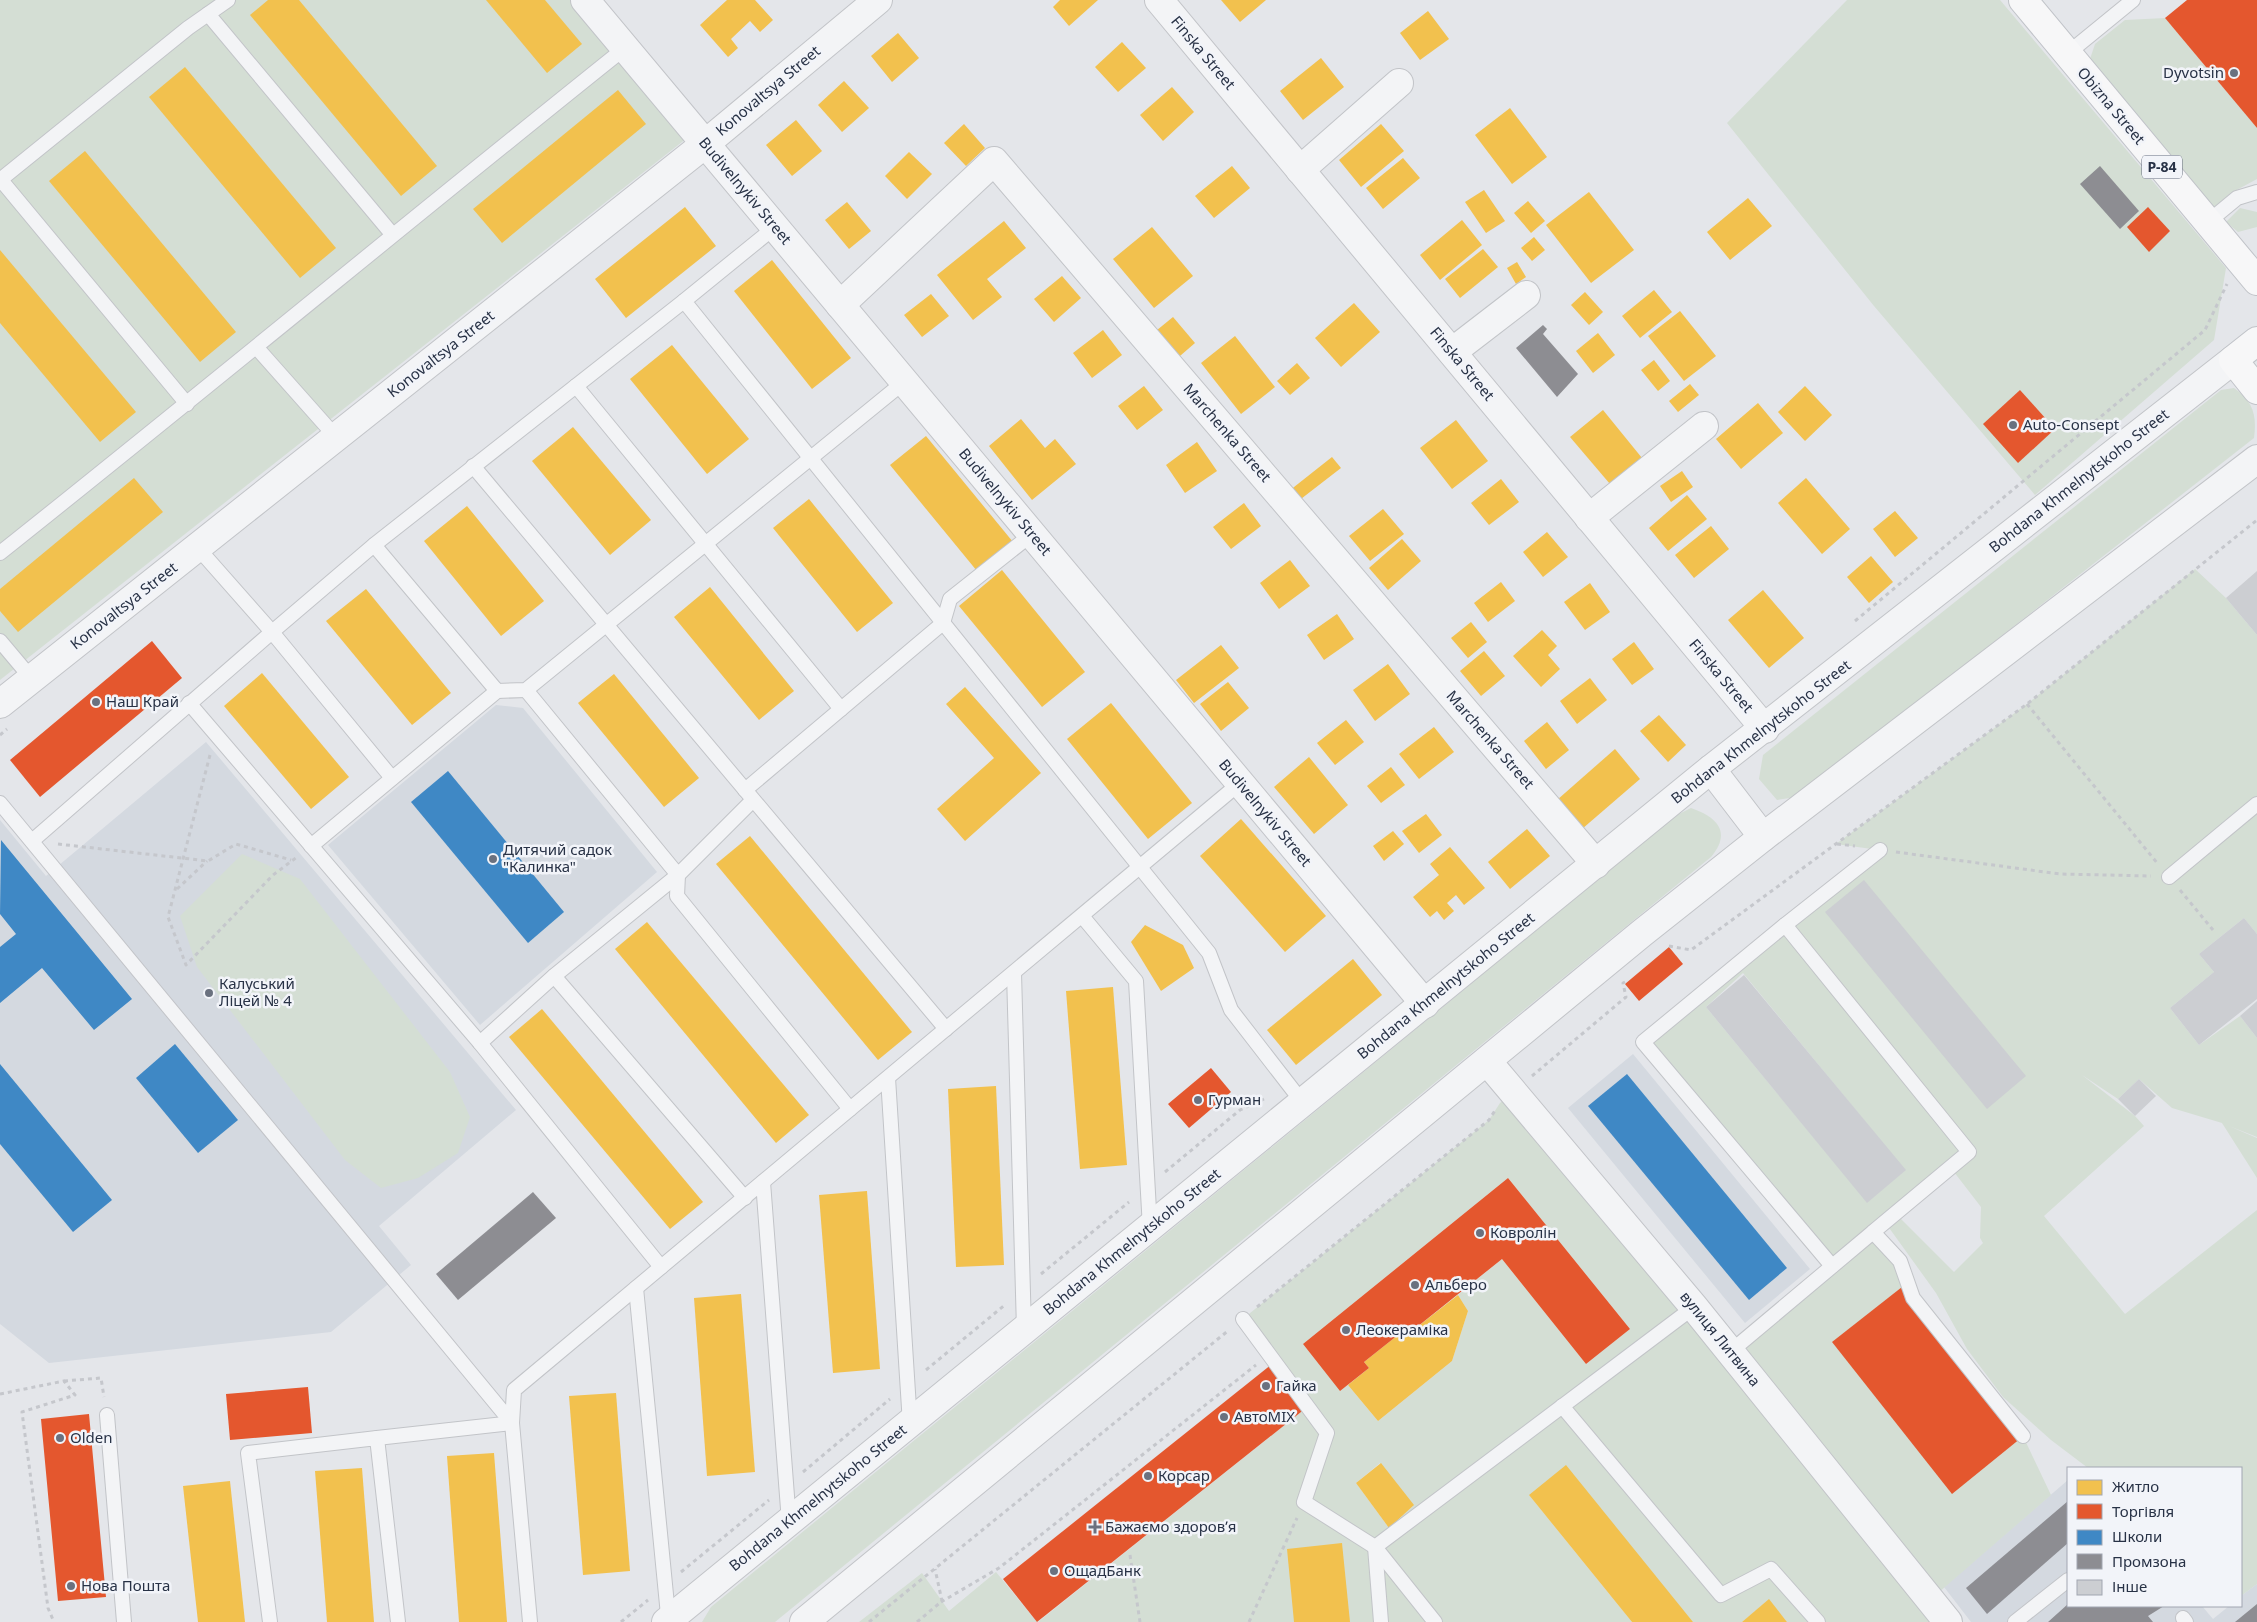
<svg xmlns="http://www.w3.org/2000/svg" width="2257" height="1622" font-family="'Noto Sans',sans-serif">
<rect width="100%" height="100%" fill="#e4e6ea"/>
<g fill="#d4d9e0">
<polygon points="496,705 523,708 657,872 480,1025 328,845"/>
<polygon points="206,742 516,1110 379,1226 411,1265 331,1332 49,1363 0,1324 0,820 46,876"/>
<polygon points="1633,1054 1810,1269 1745,1323 1568,1108"/>
<polygon points="2068,1480 2068,1606 2202,1606 2213,1619 2229,1606 2241,1606 2241,1596 2257,1584 2257,1622 1971,1622 1944,1587"/>
</g>
<g fill="#d4ded4" fill-rule="evenodd">
<polygon points="0,0 572,0 687,138 0,680"/>
<polygon points="1847,0 2000,0 2226,268 2214,340 2035,495 1874,306 1727,123"/>
<polygon points="2165,18 2257,128 2257,179 2231,193 2213,208 2090,59 2095,44 2125,20"/>
<polygon points="2240,208 2257,212 2257,227 2238,232 2226,222"/>
<path d="M2234 388C2253 401 2257 415 2254 438L1796 797 1777 800 1759 779 1763 755 2221 390Z"/>
<path d="M2195 569 2226 598 2257 635V934L2244 918 2199 954 2214 972 2170 1008 2199 1045 2240 1016 2257 1038V1137L2229 1126 2257 1138V1178L2222 1123 2172 1108 2139 1079 2118 1099 2082 1075 2135 1116 2144 1126 2044 1216 2125 1314 2257 1210V1584L2241 1596V1468H2088L2051 1440 2003 1397 1967 1349 1936 1293 1887 1225 1874 1232 2023 1436 2051 1495 1930 1600 1946 1622H1787L1769 1600 1742 1622H1693L1529 1495 1632 1622H1038L1306 1408 1239 1322 1489 1120 1500 1103 1514 1091 1729 1351 1832 1266 1643 1042 1879 850 1836 844 2027 704ZM1743 973 1905 1170 1867 1202 1706 1007ZM1954 1172 1981 1207 1980 1238 1983 1243 1954 1272 1896 1214ZM1508 1178 1630 1329 1586 1364 1502 1259 1458 1295 1468 1311 1452 1361 1378 1421 1348 1385 1340 1390 1303 1344ZM1380 1463 1413 1506 1389 1528 1356 1483Z"/>
<path d="M1691 808C1717 817 1732 832 1711 857L775 1622H702L711 1607 1677 815Z"/>
<polygon points="242,854 300,879 450,1072 470,1117 458,1153 418,1178 381,1188 345,1160 197,967 180,916"/>
<polygon points="996,1572 1037,1622 859,1622 922,1573 949,1611"/>
</g>
<g fill="#f2c14e">
<polygon points="268,0 299,0 437,166 401,196 250,15"/>
<polygon points="486,0 545,0 582,44 547,73"/>
<polygon points="727,0 755,0 773,20 760,32 750,21 731,39 738,48 728,57 700,25"/>
<polygon points="1060,0 1098,0 1069,26 1053,7"/>
<polygon points="1221,0 1266,0 1240,22"/>
<polygon points="1428,11 1449,39 1420,60 1400,33"/>
<polygon points="898,33 919,58 892,82 871,56"/>
<polygon points="1122,42 1146,68 1118,92 1095,67"/>
<polygon points="1321,58 1344,87 1303,120 1280,91"/>
<polygon points="185,67 336,248 300,278 149,97"/>
<polygon points="844,81 869,108 842,132 818,105"/>
<polygon points="1172,87 1194,112 1163,141 1140,115"/>
<polygon points="618,90 646,124 502,243 473,209"/>
<polygon points="1510,108 1547,157 1512,184 1475,135"/>
<polygon points="796,120 822,151 792,176 766,145"/>
<polygon points="964,124 985,148 966,166 944,143"/>
<polygon points="1381,124 1404,151 1361,187 1339,160"/>
<polygon points="85,151 236,332 200,362 49,181"/>
<polygon points="909,152 932,174 907,199 885,176"/>
<polygon points="1403,158 1420,178 1383,209 1366,188"/>
<polygon points="1232,166 1250,188 1214,218 1195,196"/>
<polygon points="1484,190 1505,221 1486,233 1465,202"/>
<polygon points="1589,192 1634,250 1591,283 1546,225"/>
<polygon points="1748,198 1772,226 1730,260 1707,232"/>
<polygon points="1528,201 1545,221 1531,233 1514,213"/>
<polygon points="847,202 871,231 849,249 825,220"/>
<polygon points="685,207 716,246 626,318 595,279"/>
<polygon points="1462,220 1482,245 1440,280 1420,255"/>
<polygon points="1004,221 1026,248 987,279 1002,297 973,320 937,275"/>
<polygon points="1152,227 1193,276 1154,308 1113,259"/>
<polygon points="1534,237 1545,250 1532,261 1521,248"/>
<polygon points="1483,249 1498,267 1460,298 1445,279"/>
<polygon points="0,250 136,412 100,442 0,323"/>
<polygon points="772,260 851,358 812,389 734,291"/>
<polygon points="1517,262 1526,277 1516,284 1507,268"/>
<polygon points="1062,276 1081,298 1054,322 1034,299"/>
<polygon points="1654,290 1672,312 1640,338 1622,316"/>
<polygon points="1585,292 1603,312 1589,325 1571,305"/>
<polygon points="931,294 949,316 922,337 904,315"/>
<polygon points="1354,303 1380,332 1341,367 1315,338"/>
<polygon points="1680,311 1716,356 1684,381 1648,336"/>
<polygon points="1173,317 1195,343 1173,362 1151,335"/>
<polygon points="1103,330 1122,355 1092,378 1073,353"/>
<polygon points="1598,333 1615,355 1593,373 1576,351"/>
<polygon points="1235,336 1275,387 1241,414 1201,363"/>
<polygon points="672,345 749,439 707,474 630,379"/>
<polygon points="1654,360 1670,381 1658,391 1641,370"/>
<polygon points="1297,363 1310,378 1290,395 1277,381"/>
<polygon points="1690,384 1699,395 1678,412 1669,401"/>
<polygon points="1144,386 1163,410 1137,430 1118,406"/>
<polygon points="1805,386 1832,415 1805,441 1778,412"/>
<polygon points="1758,403 1783,433 1741,469 1716,439"/>
<polygon points="1603,410 1642,458 1610,484 1570,437"/>
<polygon points="1021,419 1045,448 1055,439 1076,464 1032,500 989,446"/>
<polygon points="1456,420 1488,461 1452,489 1420,448"/>
<polygon points="573,427 651,520 610,555 532,461"/>
<polygon points="926,436 1013,542 977,571 890,465"/>
<polygon points="1197,442 1217,471 1185,493 1166,465"/>
<polygon points="1332,457 1341,468 1297,502 1289,491"/>
<polygon points="1682,471 1693,487 1671,502 1660,486"/>
<polygon points="134,478 163,512 18,632 0,611 0,589"/>
<polygon points="1806,478 1850,529 1822,554 1778,503"/>
<polygon points="1501,479 1519,502 1489,525 1471,503"/>
<polygon points="1687,495 1707,519 1668,551 1649,528"/>
<polygon points="809,499 893,603 857,632 773,528"/>
<polygon points="1244,503 1261,526 1231,549 1213,527"/>
<polygon points="467,506 544,601 501,636 424,541"/>
<polygon points="1383,509 1404,534 1370,561 1349,536"/>
<polygon points="1895,511 1918,538 1895,557 1873,529"/>
<polygon points="1711,526 1729,549 1694,578 1675,555"/>
<polygon points="1547,532 1568,557 1543,577 1523,552"/>
<polygon points="1402,539 1421,561 1388,590 1369,568"/>
<polygon points="1871,556 1893,582 1869,603 1847,577"/>
<polygon points="1290,560 1310,586 1279,609 1260,583"/>
<polygon points="1002,570 1085,672 1042,707 959,606"/>
<polygon points="1501,582 1515,601 1488,622 1474,603"/>
<polygon points="1590,583 1610,612 1585,630 1564,602"/>
<polygon points="710,587 794,691 759,720 674,617"/>
<polygon points="366,589 451,693 412,725 326,621"/>
<polygon points="1763,590 1804,638 1769,668 1728,620"/>
<polygon points="1337,614 1354,639 1324,660 1307,635"/>
<polygon points="1471,622 1487,642 1468,658 1451,638"/>
<polygon points="1542,630 1557,646 1548,655 1560,669 1541,687 1513,656"/>
<polygon points="1634,642 1654,669 1632,685 1612,659"/>
<polygon points="1221,645 1239,668 1194,703 1176,680"/>
<polygon points="1484,651 1505,676 1481,696 1460,671"/>
<polygon points="1388,664 1410,694 1375,721 1353,690"/>
<polygon points="262,673 349,777 311,809 224,706"/>
<polygon points="614,674 699,778 664,807 578,703"/>
<polygon points="1590,678 1607,700 1577,724 1560,701"/>
<polygon points="1228,682 1249,708 1221,731 1200,704"/>
<polygon points="965,687 1041,773 965,841 937,809 994,758 946,704"/>
<polygon points="1111,703 1192,803 1148,839 1067,739"/>
<polygon points="1659,715 1686,745 1668,762 1640,731"/>
<polygon points="1346,720 1364,742 1335,765 1317,743"/>
<polygon points="1547,722 1569,750 1546,769 1524,741"/>
<polygon points="1434,727 1454,752 1419,779 1399,754"/>
<polygon points="1615,749 1640,779 1582,829 1557,800"/>
<polygon points="1309,757 1348,805 1314,834 1274,787"/>
<polygon points="1391,767 1405,785 1381,803 1367,786"/>
<polygon points="1426,814 1442,835 1419,853 1402,831"/>
<polygon points="1241,819 1326,916 1285,952 1200,856"/>
<polygon points="1527,829 1550,856 1510,889 1488,862"/>
<polygon points="1393,831 1404,844 1384,861 1373,846"/>
<polygon points="750,836 912,1032 878,1060 716,864"/>
<polygon points="1450,847 1485,888 1464,905 1456,895 1447,903 1454,911 1444,920 1437,911 1430,917 1413,897 1439,875 1430,864"/>
<polygon points="647,922 809,1115 776,1143 615,949"/>
<polygon points="1145,925 1183,945 1194,968 1161,991 1131,942"/>
<polygon points="1353,959 1382,995 1296,1065 1267,1030"/>
<polygon points="1113,987 1127,1165 1080,1169 1066,991"/>
<polygon points="542,1009 703,1202 670,1229 509,1037"/>
<polygon points="996,1086 1004,1265 956,1267 948,1089"/>
<polygon points="867,1191 880,1369 833,1373 819,1195"/>
<polygon points="741,1294 755,1472 707,1476 694,1298"/>
<polygon points="1458,1295 1468,1311 1452,1361 1378,1421 1348,1385 1369,1368 1364,1362 1408,1327 1412,1331"/>
<polygon points="616,1393 630,1571 583,1575 569,1396"/>
<polygon points="494,1453 507,1622 459,1622 447,1456"/>
<polygon points="1381,1463 1414,1505 1389,1528 1356,1483"/>
<polygon points="1566,1465 1693,1622 1632,1622 1529,1495"/>
<polygon points="362,1468 374,1622 327,1622 315,1471"/>
<polygon points="230,1481 245,1622 198,1622 183,1486"/>
<polygon points="1342,1543 1350,1622 1294,1622 1287,1549"/>
<polygon points="1769,1599 1787,1622 1742,1622"/>
</g>
<g fill="#e4572e">
<polygon points="2187,0 2257,0 2257,128 2165,18"/>
<polygon points="2148,207 2170,231 2149,252 2127,227"/>
<polygon points="2020,390 2055,429 2018,463 1983,424"/>
<polygon points="152,641 182,678 40,797 10,760"/>
<polygon points="1669,947 1683,964 1639,1001 1625,984"/>
<polygon points="1211,1068 1231,1092 1189,1128 1168,1104"/>
<polygon points="1508,1178 1630,1329 1586,1364 1502,1259 1412,1331 1408,1327 1364,1362 1369,1368 1340,1391 1303,1344"/>
<polygon points="1902,1287 2021,1438 1952,1494 1832,1342"/>
<polygon points="1272,1364 1306,1408 1037,1622 1003,1579"/>
<polygon points="308,1387 312,1433 230,1440 226,1394"/>
<polygon points="89,1414 106,1597 58,1601 41,1419"/>
</g>
<g fill="#3f88c5">
<polygon points="448,771 564,912 528,943 411,802"/>
<polygon points="1,840 132,999 94,1030 42,968 0,1003 0,947 16,934 0,914"/>
<polygon points="175,1044 238,1120 198,1153 136,1078"/>
<polygon points="0,1064 112,1200 73,1232 0,1144"/>
<polygon points="1627,1074 1787,1268 1749,1300 1588,1106"/>
</g>
<g fill="#8d8d92">
<polygon points="2100,166 2139,211 2120,229 2080,184"/>
<polygon points="1543,325 1547,329 1543,334 1578,374 1557,397 1516,348"/>
<polygon points="533,1192 556,1218 458,1300 436,1274"/>
<polygon points="2068,1501 2068,1543 1987,1614 1966,1588"/>
<polygon points="2068,1604 2068,1606 2164,1606 2148,1616 2153,1622 2048,1622"/>
<polygon points="2257,1604 2257,1622 2235,1622"/>
</g>
<g fill="#ccced2">
<polygon points="2257,571 2257,635 2226,598"/>
<polygon points="1864,880 2026,1076 1987,1109 1825,912"/>
<polygon points="2244,918 2257,934 2257,999 2199,1045 2170,1008 2214,972 2199,954"/>
<polygon points="1744,975 1906,1170 1867,1203 1706,1007"/>
<polygon points="2257,1001 2257,1038 2240,1016"/>
<polygon points="2139,1079 2156,1096 2135,1116 2118,1099"/>
</g>
<g fill="none" stroke-linecap="round" stroke-linejoin="round">
<g stroke="#c2c4c8" stroke-width="16">
<g id="service">
<polyline points="208,14 392,234"/>
<polyline points="2067,54 2133,0"/>
<polyline points="0,180 188,28 228,0"/>
<polyline points="1,180 187,404"/>
<polyline points="2208,222 2237,198 2257,192"/>
<polyline points="775,227 684,301 1209,953 1231,1010 1303,1103"/>
<polyline points="257,348 336,437"/>
<polyline points="576,386 841,709"/>
<polyline points="473,466 946,1029"/>
<polyline points="374,545 497,691 526,690 904,382"/>
<polyline points="197,547 272,632 374,545 684,301"/>
<path d="M0 553C210 386 416 215 625 48"/>
<polyline points="0,641 32,679"/>
<polyline points="526,690 678,875 753,800"/>
<polyline points="189,703 480,1043"/>
<polyline points="745,790 943,623 950,599 1032,534"/>
<polyline points="0,803 512,1423"/>
<polyline points="32,841 272,632 392,778"/>
<polyline points="311,846 497,691"/>
<polyline points="678,875 677,896 850,1109"/>
<polyline points="2169,877 2257,804"/>
<polyline points="1082,916 1136,981 1150,1228"/>
<polyline points="1785,925 1880,850"/>
<polyline points="1014,973 1024,1329"/>
<polyline points="554,976 745,1198"/>
<polyline points="888,1078 910,1424"/>
<polyline points="763,1182 789,1522"/>
<polyline points="1832,1266 1643,1042 1785,925 1969,1152 1873,1232"/>
<polyline points="661,1267 480,1043 554,976 678,875"/>
<polyline points="636,1288 668,1615 666,1621"/>
<polyline points="1243,1319 1327,1433 1304,1502 1375,1547 1435,1622"/>
<polyline points="1730,1352 1873,1232 1900,1261 1913,1298 2023,1436"/>
<polyline points="1562,1406 1721,1595 1771,1569 1818,1622"/>
<polyline points="107,1415 124,1622"/>
<polyline points="512,1423 514,1390 1240,783"/>
<polyline points="377,1438 512,1423 530,1622"/>
<polyline points="1375,1547 1694,1307"/>
<polyline points="1375,1547 1381,1622"/>
<polyline points="2183,1618 2186,1622"/>
<polyline points="270,1622 248,1453 377,1438 398,1622"/>
<polyline points="2015,1622 2068,1580"/>
</g>
</g>
<g stroke="#c2c4c8" stroke-width="30">
<g id="minor">
<polyline points="585,0 1425,1004"/>
<polyline points="1159,0 1765,729"/>
<polyline points="1300,170 1399,83"/>
<polyline points="840,305 994,161 1596,864"/>
<polyline points="1452,352 1526,295"/>
<polyline points="1589,518 1704,426"/>
<polyline points="0,704 705,144 878,0"/>
<polyline points="1487,1061 1694,1307 1948,1622"/>
</g>
</g>
<g stroke="#c2c4c8" stroke-width="30">
<g id="tertiary">
<polyline points="1711,769 1763,837"/>
<polyline points="666,1622 1711,769 2233,360"/>
<polyline points="804,1622 1642,933 1763,837 2257,459"/>
</g>
</g>
<g stroke="#c0c3c8" stroke-width="30">
<g id="primary">
<polyline points="2023,0 2257,281"/>
<polyline points="2257,341 2233,360 2257,390"/>
</g>
</g>
<g stroke="#c5c7cc" stroke-width="3" stroke-dasharray="4 4" stroke-linecap="butt">
<polyline points="1855,621 2205,330 2227,284"/>
<polyline points="2027,704 2158,864"/>
<polyline points="0,735 7,729"/>
<polyline points="210,755 168,917 186,965 273,875 297,857"/>
<polyline points="58,844 208,861 236,844 291,860"/>
<polyline points="1837,844 1855,846"/>
<polyline points="1896,852 2060,874 2151,876"/>
<polyline points="177,889 207,861"/>
<polyline points="2180,890 2213,930"/>
<polyline points="1669,946 1691,950 2027,704 2257,520"/>
<polyline points="1532,1076 1626,997 1623,983 1625,982"/>
<polyline points="1165,1172 1240,1110 1264,1099"/>
<polyline points="1041,1274 1129,1202"/>
<polyline points="1257,1307 1489,1120 1496,1109"/>
<polyline points="926,1370 1006,1304"/>
<polyline points="64,1381 101,1378 104,1397"/>
<polyline points="0,1394 64,1381 75,1395 22,1412 48,1608 54,1622"/>
<polyline points="803,1472 890,1399"/>
<polyline points="1130,1555 1140,1622"/>
<polyline points="681,1572 769,1500"/>
<polyline points="941,1602 999,1568 1256,1365"/>
<polyline points="621,1622 648,1600"/>
<polyline points="869,1622 1229,1330"/>
<polyline points="917,1622 942,1601 935,1569"/>
<polyline points="1249,1622 1297,1518"/>
</g>
<use href="#service" stroke="#f3f4f6" stroke-width="14"/>
<use href="#minor" stroke="#f3f4f6" stroke-width="28"/>
<use href="#tertiary" stroke="#f3f4f6" stroke-width="28"/>
<use href="#primary" stroke="#f7f7f8" stroke-width="28"/>
</g>
<g fill="#6a717f" stroke="#f2f4f9" stroke-width="2">
<circle cx="2234" cy="73" r="5"/>
<circle cx="2013" cy="425" r="5"/>
<circle cx="96" cy="702" r="5"/>
<circle cx="493" cy="859" r="5"/>
<circle cx="209" cy="993" r="5"/>
<circle cx="1198" cy="1100" r="5"/>
<circle cx="1480" cy="1233" r="5"/>
<circle cx="1415" cy="1285" r="5"/>
<circle cx="1346" cy="1330" r="5"/>
<circle cx="1266" cy="1386" r="5"/>
<circle cx="1224" cy="1417" r="5"/>
<circle cx="60" cy="1438" r="5"/>
<circle cx="1148" cy="1476" r="5"/>
<path d="M1092.5 1519.5h5v5h5v5h-5v5h-5v-5h-5v-5h5z"/>
<circle cx="1054" cy="1571" r="5"/>
<circle cx="71" cy="1586" r="5"/>
</g>
<g text-anchor="middle" stroke-width="5" stroke-linejoin="round" paint-order="stroke">
<rect fill="#f2f4f9" stroke="#656c7c" stroke-width="1" x="2142" y="155.5" width="40" height="23" rx="4"/>
<g font-size="14" font-weight="bold" fill="#283246">
<text x="2162" y="172">Р-84</text>
</g>
<g font-size="15" fill="#283246" stroke="#f2f4f9">
<text transform="translate(1203 53) rotate(50)" y="5">Finska Street</text>
<text transform="translate(768 91) rotate(-40)" y="5">Konovaltsya Street</text>
<text transform="translate(2111 106) rotate(50)" y="5">Obizna Street</text>
<text transform="translate(745 191) rotate(50)" y="5">Budivelnykiv Street</text>
<text transform="translate(441 354) rotate(-38)" y="5">Konovaltsya Street</text>
<text transform="translate(1462 364) rotate(50)" y="5">Finska Street</text>
<text transform="translate(1227 433) rotate(49)" y="5">Marchenka Street</text>
<text transform="translate(2079 481) rotate(-38)" y="5">Bohdana Khmelnytskoho Street</text>
<text transform="translate(1005 502) rotate(50)" y="5">Budivelnykiv Street</text>
<text transform="translate(124 606) rotate(-38)" y="5">Konovaltsya Street</text>
<text transform="translate(1721 676) rotate(50)" y="5">Finska Street</text>
<text transform="translate(1761 732) rotate(-38)" y="5">Bohdana Khmelnytskoho Street</text>
<text transform="translate(1490 740) rotate(49)" y="5">Marchenka Street</text>
<text transform="translate(1265 813) rotate(50)" y="5">Budivelnykiv Street</text>
<text transform="translate(1446 986) rotate(-39)" y="5">Bohdana Khmelnytskoho Street</text>
<text transform="translate(1132 1242) rotate(-39)" y="5">Bohdana Khmelnytskoho Street</text>
<text transform="translate(1720 1339) rotate(51)" y="5">вулиця Литвина</text>
<text transform="translate(818 1498) rotate(-39)" y="5">Bohdana Khmelnytskoho Street</text>
</g>
<g font-size="15" fill="#283246" stroke="#f2f4f9" text-anchor="start">
<text x="2224" y="78" text-anchor="end">Dyvotsin</text>
<text x="2023" y="430">Auto-Consept</text>
<text x="106" y="707">Наш Край</text>
<text x="503" y="855">Дитячий садок<tspan x="503" dy="17">"Калинка"</tspan></text>
<text x="219" y="989">Калуський<tspan x="219" dy="17">Ліцей № 4</tspan></text>
<text x="1208" y="1105">Гурман</text>
<text x="1490" y="1238">Ковролін</text>
<text x="1425" y="1290">Альберо</text>
<text x="1356" y="1335">Леокераміка</text>
<text x="1276" y="1391">Гайка</text>
<text x="1234" y="1422">АвтоMIX</text>
<text x="70" y="1443">Olden</text>
<text x="1158" y="1481">Корсар</text>
<text x="1105" y="1532">Бажаємо здоровʼя</text>
<text x="1064" y="1576">ОщадБанк</text>
<text x="81" y="1591">Нова Пошта</text>
</g>
</g>
<rect x="2067" y="1467" width="175" height="140" fill="#f2f4f9" stroke="#a1a6b1"/>
<rect x="2077" y="1480" width="25" height="15" fill="#f2c14e" stroke="#a1a6b1"/>
<text x="2112" y="1492" font-size="15" fill="#283246">Житло</text>
<rect x="2077" y="1504" width="25" height="15" fill="#e4572e" stroke="#a1a6b1"/>
<text x="2112" y="1517" font-size="15" fill="#283246">Торгівля</text>
<rect x="2077" y="1530" width="25" height="15" fill="#3f88c5" stroke="#a1a6b1"/>
<text x="2112" y="1542" font-size="15" fill="#283246">Школи</text>
<rect x="2077" y="1554" width="25" height="15" fill="#8d8d92" stroke="#a1a6b1"/>
<text x="2112" y="1567" font-size="15" fill="#283246">Промзона</text>
<rect x="2077" y="1580" width="25" height="15" fill="#ccced2" stroke="#a1a6b1"/>
<text x="2112" y="1592" font-size="15" fill="#283246">Інше</text>
</svg>
